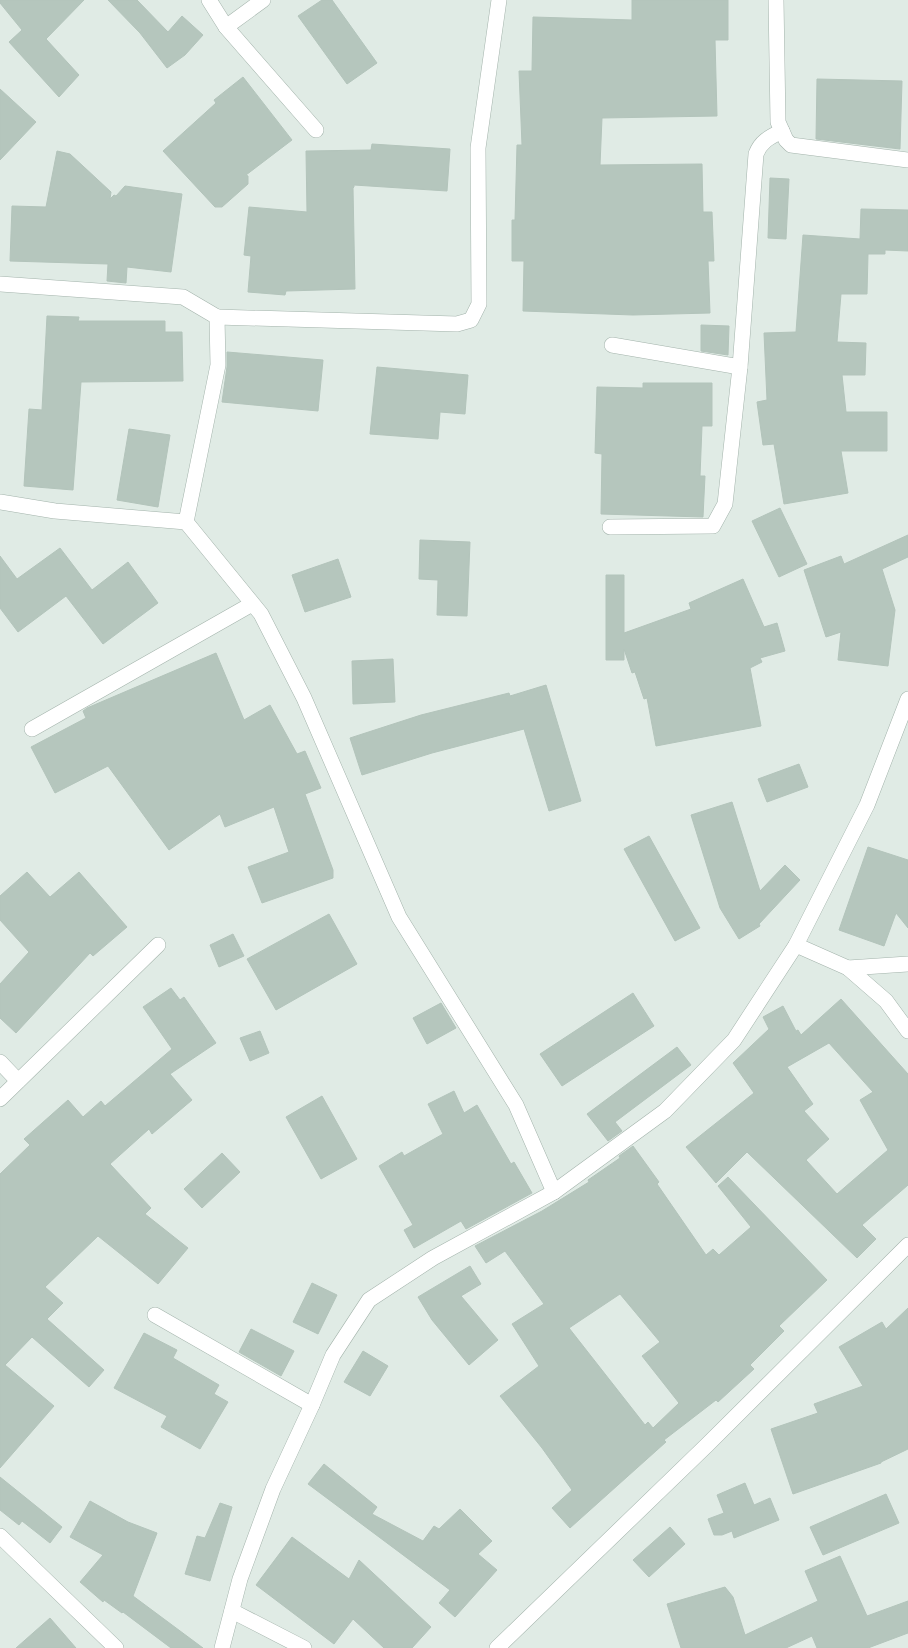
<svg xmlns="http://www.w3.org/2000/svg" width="908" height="1648" font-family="'Archivo Narrow',sans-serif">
<rect width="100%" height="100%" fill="#e0ebe5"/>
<g fill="#b5c6bd" stroke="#b3c4bb" fill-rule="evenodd">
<polygon points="0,0 84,0 46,39 79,75 59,97 9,42 22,30 0,3"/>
<polygon points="108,0 137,0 168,32 182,16 203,35 185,55 167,68 140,33"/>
<polygon points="322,0 332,0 377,63 347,84 298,16"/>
<polygon points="632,0 728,0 728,40 715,40 717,116 602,118 600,165 702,164 703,212 712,212 714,261 708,261 710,313 633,315 523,311 524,261 512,261 512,220 515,220 517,145 522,145 519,71 532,71 533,17 632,20"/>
<polygon points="243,77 292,140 246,175 248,176 248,184 222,207 215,207 163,151 216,103 214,100"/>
<polygon points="817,79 902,81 900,149 816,139"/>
<polygon points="0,89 36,122 0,160"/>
<polygon points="372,144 450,149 447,191 354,185 354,187 353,188 355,289 286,291 285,295 248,292 251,256 244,255 249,207 307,212 306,151 371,150"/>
<polygon points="57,151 70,154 111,192 110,199 114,195 116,196 125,186 182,194 171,272 127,267 126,283 107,281 108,264 10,261 12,206 46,207"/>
<polygon points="770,178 789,179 786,239 768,238"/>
<polygon points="861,209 908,210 908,251 885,250 885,254 868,254 867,294 841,294 837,342 866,343 865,375 842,375 846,412 887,412 887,451 841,451 848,493 784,504 774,444 763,445 757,402 767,400 764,333 796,332 803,235 860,239"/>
<polygon points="47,316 79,317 78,321 165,321 165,332 182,332 183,381 81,382 73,490 24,486 29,409 42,410"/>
<polygon points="701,325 729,326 728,355 701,351"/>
<polygon points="227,352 323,360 318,411 222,402 227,367"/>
<polygon points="377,367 468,375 465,414 440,412 438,439 370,434"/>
<polygon points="643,383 712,383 712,426 702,426 700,476 705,476 703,517 601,514 602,454 595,453 597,387 643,388"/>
<polygon points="129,429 170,435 158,507 117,500"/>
<polygon points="780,508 807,564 779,577 752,521"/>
<polygon points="908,535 908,557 882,569 895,610 888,666 838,660 841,632 826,637 804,570 841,556 844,564"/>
<polygon points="420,540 470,542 467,616 437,615 438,580 419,579"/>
<polygon points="60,548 92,590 128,562 158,603 103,644 66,596 18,632 0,608 0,556 17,579"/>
<polygon points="338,559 351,597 305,612 292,575"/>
<polygon points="606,575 624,575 624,633 691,609 689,603 743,579 764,627 777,623 785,651 760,658 762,662 750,668 761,726 656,746 647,698 644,699 635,672 632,673 624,649 624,660 606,660"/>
<polygon points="216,653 244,720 270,705 297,754 305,751 321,788 305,794 333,870 333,878 262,903 248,867 289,852 274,807 225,827 220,814 169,850 108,766 55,793 31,747 86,718 83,711 87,708"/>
<polygon points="393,659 395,702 353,704 352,661"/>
<polygon points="546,685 581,801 549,811 524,729 432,753 362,775 350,738 421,715 509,693 510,696"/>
<polygon points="799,764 808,787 767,802 758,779"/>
<polygon points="732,802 760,891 785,865 800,880 759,924 760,926 739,939 720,908 691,815"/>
<polygon points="649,836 700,928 675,941 624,849"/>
<polygon points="868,847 908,860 908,928 896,913 884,946 839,930"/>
<polygon points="27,872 50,897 79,872 127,927 93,956 90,953 16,1033 0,1018 0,984 29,952 0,920 0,896"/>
<polygon points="329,914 357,964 276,1010 247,959"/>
<polygon points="233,934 244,956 219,967 210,945"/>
<polygon points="171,988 180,1000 184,997 216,1043 170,1074 192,1100 152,1134 149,1129 110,1164 151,1208 145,1214 188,1248 158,1284 98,1236 45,1287 63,1303 47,1319 104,1370 89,1387 32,1337 5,1365 54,1406 0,1468 0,1174 30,1145 24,1139 68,1100 83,1117 101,1101 105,1106 172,1049 143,1007"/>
<polygon points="633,993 654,1026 562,1086 540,1054"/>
<path d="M841 999 908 1074V1185L862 1225 876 1239 857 1258 747 1152 716 1183 686 1147 754 1093 733 1063 769 1029 763 1017 783 1006 796 1031 798 1030 801 1035ZM829 1043 873 1092 860 1100 888 1150 837 1194 806 1160 829 1139 804 1111 813 1104 787 1067Z"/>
<polygon points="441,1003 456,1028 427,1044 413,1018"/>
<polygon points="260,1031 269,1053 250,1061 240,1038"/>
<polygon points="677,1047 691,1065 615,1122 622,1131 608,1141 587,1114"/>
<polygon points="454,1091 464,1113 477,1105 511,1164 514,1162 532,1193 466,1229 461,1221 414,1248 404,1230 413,1225 379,1166 402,1152 404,1156 443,1134 428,1104"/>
<polygon points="322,1096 357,1159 321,1179 286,1117"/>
<path d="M633 1146 659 1182 657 1184 706 1255 713 1249 719 1255 751 1227 718 1186 728 1177 827 1280 779 1326 784 1331 750 1365 754 1369 718 1402 716 1400 664 1440 666 1442 570 1528 552 1508 572 1490 542 1448 500 1396 539 1366 512 1324 544 1304 505 1251 486 1263 475 1246 542 1211 589 1182 588 1180 620 1158 619 1156ZM620 1294 660 1342 642 1356 679 1403 653 1428 648 1422 645 1425 569 1328Z"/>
<polygon points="222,1153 240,1172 202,1208 184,1189"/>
<polygon points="470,1266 481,1284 461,1296 498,1340 469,1365 432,1320 418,1297"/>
<polygon points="312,1283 337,1295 318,1334 293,1322"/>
<polygon points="908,1308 908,1449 881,1462 881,1463 793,1494 771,1429 818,1413 814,1404 863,1386 839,1347 882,1322 886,1329"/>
<polygon points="251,1329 294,1351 281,1376 239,1352"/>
<polygon points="144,1333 177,1350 173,1358 219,1385 214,1394 228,1402 200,1449 161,1427 167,1416 114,1388"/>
<polygon points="363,1351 388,1366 370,1396 344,1382"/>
<polygon points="324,1464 377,1507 372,1514 423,1541 434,1526 439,1529 460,1509 492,1541 478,1554 497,1570 455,1617 439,1603 450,1590 308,1484"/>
<polygon points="0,1477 62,1527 50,1543 22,1521 19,1525 0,1510"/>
<polygon points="745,1483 754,1505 770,1498 779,1520 734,1538 732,1531 722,1535 714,1535 708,1519 724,1513 717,1495"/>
<polygon points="886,1494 899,1523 823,1555 810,1527"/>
<polygon points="90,1501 128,1522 157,1533 133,1596 203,1648 171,1648 123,1612 122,1613 104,1600 103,1602 80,1582 103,1555 70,1537"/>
<polygon points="220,1503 232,1507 210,1581 185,1574 197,1536 205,1538"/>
<polygon points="670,1527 685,1544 649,1577 633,1560"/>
<polygon points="292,1537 349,1579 359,1560 431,1627 412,1648 384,1648 353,1619 334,1644 256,1585"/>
<polygon points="840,1556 867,1616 908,1601 908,1633 868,1648 817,1648 812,1636 786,1648 681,1648 667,1604 725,1587 733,1597 745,1635 818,1601 805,1571"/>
<polygon points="50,1618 76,1648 16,1648"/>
</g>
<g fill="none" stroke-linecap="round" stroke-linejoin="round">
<g stroke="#a3b3ab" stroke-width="16">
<g id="minor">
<polyline points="209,0 226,27 263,0"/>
<polyline points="776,0 778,122 786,140 791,145 908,160"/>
<polyline points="226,27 316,130"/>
<polyline points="0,284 183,297 217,317 218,365 186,522"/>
<polyline points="217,317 457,324 471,320 479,304 478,148 499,0"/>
<polyline points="612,345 740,367"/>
<polyline points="0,502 55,511 186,522 261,614 304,698 399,917 516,1105 554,1192"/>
<path d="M610 527 713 526 725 504 740 367 756 154C761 141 770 137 782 131"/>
<polyline points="32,729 252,604"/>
<polyline points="796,945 848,968 886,1001 908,1031"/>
<polyline points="848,968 908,964"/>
<polyline points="0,1062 18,1081"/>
<polyline points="0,1099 158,945"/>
<polyline points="155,1315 312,1405"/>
<polyline points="0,1536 116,1648"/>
<polyline points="232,1611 304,1648"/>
<polyline points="222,1648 240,1579 273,1489 312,1405 333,1355 369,1300 433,1258 554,1192 665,1111 734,1040 796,945 867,805 908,699"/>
<polyline points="497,1648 707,1445 908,1245"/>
</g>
</g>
<use href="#minor" stroke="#fff" stroke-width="15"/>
</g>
</svg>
